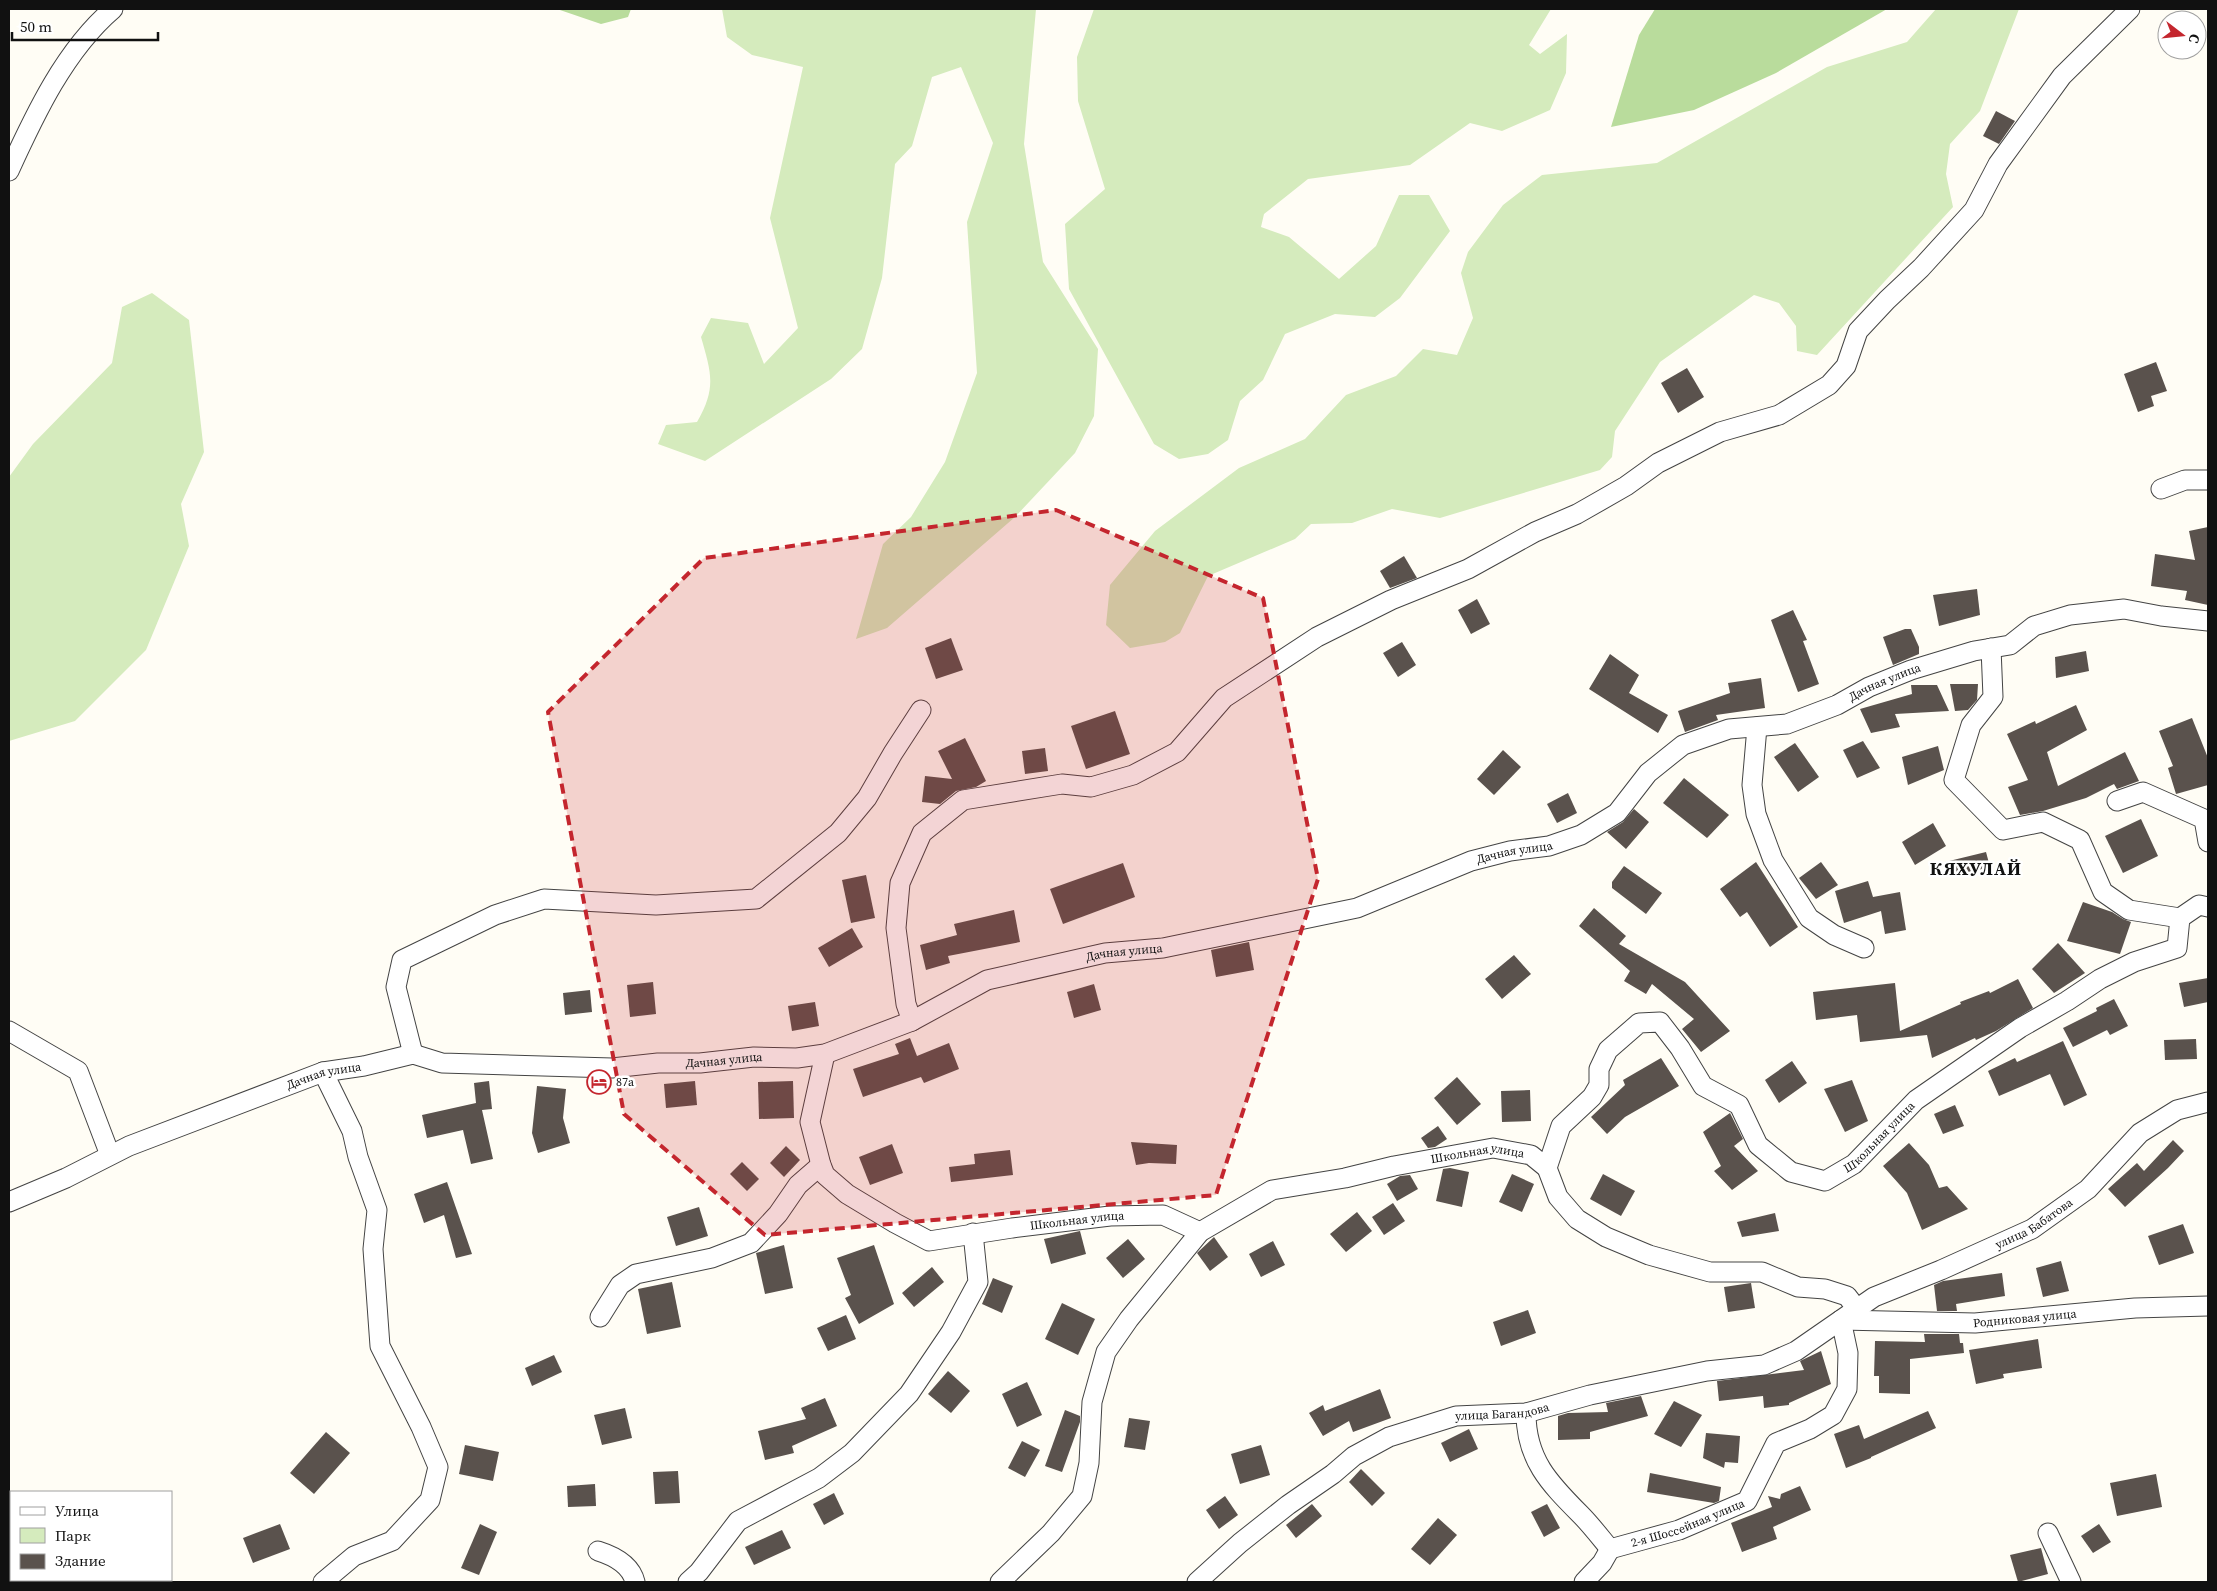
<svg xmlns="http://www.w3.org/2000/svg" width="2217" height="1591" font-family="'Source Serif 4',serif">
<rect width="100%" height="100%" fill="#fffdf5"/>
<g fill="#d5ebbd">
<path d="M722 9H1036L1024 144 1043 262 1098 349 1094 416 1075 453 1015 517 887 628 856 639 883 544 911 517 945 462 977 373 967 222 993 143 961 67 932 77 912 146 895 164 882 278 862 349 831 379 705 461 658 444 666 425 697 422C717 388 711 372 701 337L711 318 748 323 764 364 798 328 770 218 803 67 752 55 727 37Z"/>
<polygon points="1094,9 1551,9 1529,45 1540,54 1567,34 1566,73 1550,110 1502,131 1470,123 1410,165 1308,179 1264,214 1261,227 1289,237 1339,279 1376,246 1399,195 1429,195 1450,231 1400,298 1375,317 1335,314 1285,334 1263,380 1240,401 1228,440 1208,454 1179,459 1154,444 1069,289 1065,224 1105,189 1078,101 1077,57"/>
<polygon points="1936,9 2019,9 1980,111 1950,144 1946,174 1953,207 1817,355 1797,351 1796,326 1779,303 1754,295 1660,362 1615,431 1612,457 1600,470 1440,518 1392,509 1352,523 1311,524 1295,539 1208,576 1180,633 1165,642 1130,648 1106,625 1110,585 1155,531 1239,468 1305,439 1346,395 1396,376 1423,349 1457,355 1473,318 1461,273 1468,252 1503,205 1542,175 1657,163 1827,67 1907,42"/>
<polygon points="152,293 189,320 204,452 181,504 189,546 146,650 75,721 9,741 9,477 33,444 112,363 122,307"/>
</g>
<g fill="#b9dc9c">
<polygon points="557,9 631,9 628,17 601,24"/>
<polygon points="1655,9 1887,9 1776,73 1694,110 1611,127 1639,35"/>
</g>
<g fill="#5a524d">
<polygon points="1996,111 2015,121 1999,144 1983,136"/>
<polygon points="2156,362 2167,391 2151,396 2154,406 2138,412 2124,374"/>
<polygon points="1687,368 1704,397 1678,413 1661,383"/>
<polygon points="2208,527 2208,605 2185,600 2187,591 2151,586 2155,554 2195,560 2189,531"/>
<polygon points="1404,556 1417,578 1390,588 1380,571"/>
<polygon points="1977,589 1980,615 1939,626 1933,595"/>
<polygon points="1477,599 1490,624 1471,634 1458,610"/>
<polygon points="1793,610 1807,640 1803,641 1819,684 1798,692 1771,620"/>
<polygon points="1905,629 1911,629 1919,647 1919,654 1893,665 1883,637"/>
<polygon points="951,638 963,670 936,679 925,648"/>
<polygon points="1402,642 1416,665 1398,677 1383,653"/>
<polygon points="2086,651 2089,671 2056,678 2055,657"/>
<polygon points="1610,654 1639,675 1629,693 1668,715 1658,733 1589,689"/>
<polygon points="1761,678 1765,708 1716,715 1718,720 1685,732 1678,711 1730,693 1728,683"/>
<polygon points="1950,684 1978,684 1977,700 1968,710 1955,711"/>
<polygon points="1911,685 1937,685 1949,711 1895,714 1900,727 1871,733 1860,709 1912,694"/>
<polygon points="2076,705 2087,730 2047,752 2058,786 2125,752 2139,781 2117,789 2114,784 2086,798 2043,811 2020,815 2008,787 2028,780 2007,734 2035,721 2036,724"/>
<polygon points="1115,711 1130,754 1086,769 1071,726"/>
<polygon points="2192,718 2208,758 2208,785 2176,794 2168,768 2173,766 2159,731"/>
<polygon points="965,738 986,781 976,787 956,791 940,804 922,802 925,776 952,779 938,751"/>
<polygon points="1863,741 1880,768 1857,778 1843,750"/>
<polygon points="1795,743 1819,777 1798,792 1774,757"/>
<polygon points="1938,746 1944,770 1908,785 1902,757"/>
<polygon points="1045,748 1048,771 1025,774 1022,751"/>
<polygon points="1503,750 1521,767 1494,795 1477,779"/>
<polygon points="1684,778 1729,815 1707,838 1663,803"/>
<polygon points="1568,793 1577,813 1557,823 1547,804"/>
<polygon points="1634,809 1649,822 1626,849 1607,832 1623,822"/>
<polygon points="2141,819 2158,856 2123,873 2105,836"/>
<polygon points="1933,823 1946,846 1915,865 1902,842"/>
<polygon points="1986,852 1990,867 1949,877 1945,862"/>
<polygon points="1756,862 1798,927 1770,947 1747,912 1740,917 1720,889"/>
<polygon points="1821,862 1838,885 1816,899 1799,878"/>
<polygon points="1123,863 1135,897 1063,924 1050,889"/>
<polygon points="1624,866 1662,893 1646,914 1612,888 1612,882"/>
<polygon points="866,875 875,918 851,923 842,880"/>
<polygon points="1868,881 1873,897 1900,892 1906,930 1885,934 1881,911 1844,923 1835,891"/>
<polygon points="2083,902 2112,912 2123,919 2131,922 2120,954 2067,941"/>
<polygon points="1594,908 1626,936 1619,944 1685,982 1730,1031 1701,1052 1682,1029 1694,1019 1652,984 1646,994 1624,981 1630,971 1579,926"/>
<polygon points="1014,910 1020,942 948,956 950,963 926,970 920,945 957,935 954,924"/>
<polygon points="852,928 863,947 829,967 818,948"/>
<polygon points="1249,942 1254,970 1216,977 1211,950"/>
<polygon points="2058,943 2085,973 2054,993 2032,969"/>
<polygon points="1514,955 1531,974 1502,999 1485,979"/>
<polygon points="2208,978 2208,1002 2184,1007 2179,983"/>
<polygon points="2018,979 2033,1008 1996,1031 1976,1040 1975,1038 1932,1058 1927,1035 1860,1042 1857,1015 1816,1020 1813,992 1895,983 1900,1031 1961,1004 1960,1002 1989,991 1990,993"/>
<polygon points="653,982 656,1014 630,1017 627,985"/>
<polygon points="1094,984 1101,1010 1074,1018 1067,992"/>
<polygon points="590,990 592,1012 565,1015 563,993"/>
<polygon points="2114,999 2128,1026 2110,1035 2107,1030 2073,1047 2063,1028 2097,1011 2096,1008"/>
<polygon points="815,1002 819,1026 792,1031 788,1006"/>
<polygon points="910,1038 917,1056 949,1043 959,1069 924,1083 921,1077 863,1097 853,1069 899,1054 895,1044"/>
<polygon points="2196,1039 2197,1059 2165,1060 2164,1040"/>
<polygon points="2063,1041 2087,1095 2064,1106 2050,1074 1999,1096 1988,1071 2015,1058 2017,1062"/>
<polygon points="1661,1058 1679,1086 1625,1117 1607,1134 1591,1117 1625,1085 1623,1080"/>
<polygon points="1792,1061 1807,1083 1779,1103 1765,1080"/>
<polygon points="1457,1077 1481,1104 1457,1125 1434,1098"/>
<polygon points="1852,1080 1868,1121 1845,1132 1824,1089"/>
<polygon points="489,1081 492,1109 482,1110 493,1159 471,1164 463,1130 427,1138 422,1115 476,1103 474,1083"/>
<polygon points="695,1081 697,1105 666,1108 664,1084"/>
<polygon points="793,1081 794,1118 759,1119 758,1082"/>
<polygon points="537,1086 566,1089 563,1118 570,1143 538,1153 532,1133"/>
<polygon points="1530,1090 1531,1121 1502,1122 1501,1091"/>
<polygon points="1955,1105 1964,1126 1943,1134 1934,1114"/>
<polygon points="1730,1113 1743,1139 1734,1146 1758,1171 1732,1190 1714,1171 1721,1166 1703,1132"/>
<polygon points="1438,1126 1447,1139 1435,1147 1428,1148 1421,1138"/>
<polygon points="2173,1140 2184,1151 2168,1168 2125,1207 2108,1189 2137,1163 2144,1171"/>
<polygon points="1131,1142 1177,1145 1176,1164 1149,1163 1136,1165"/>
<polygon points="1909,1143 1929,1165 1939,1188 1947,1186 1968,1209 1922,1230 1907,1193 1883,1166"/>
<polygon points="892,1144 903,1173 870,1185 859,1157"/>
<polygon points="786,1146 800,1160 784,1177 770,1163"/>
<polygon points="1010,1150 1013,1175 951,1182 949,1167 975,1164 974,1154"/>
<polygon points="742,1162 759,1179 747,1191 730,1174"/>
<polygon points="1450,1168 1469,1172 1462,1207 1436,1201 1443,1169"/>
<polygon points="1512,1174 1534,1184 1522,1212 1499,1202"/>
<polygon points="1603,1174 1635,1191 1621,1216 1590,1199"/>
<polygon points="1410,1175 1418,1189 1397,1201 1387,1184 1400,1176"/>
<polygon points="447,1182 472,1254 456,1258 444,1215 424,1223 414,1194"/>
<polygon points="1393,1203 1405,1221 1384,1235 1372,1217"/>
<polygon points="699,1207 708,1236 676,1246 667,1217"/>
<polygon points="1357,1212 1372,1231 1346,1252 1330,1234"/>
<polygon points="1775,1213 1779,1231 1742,1237 1737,1222"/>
<polygon points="2183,1224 2194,1253 2159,1265 2148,1236"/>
<polygon points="1080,1231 1086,1254 1051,1264 1044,1239"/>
<polygon points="1214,1237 1228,1257 1210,1271 1197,1253"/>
<polygon points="1128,1239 1145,1259 1123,1278 1106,1258"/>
<polygon points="1273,1241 1285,1265 1261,1277 1249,1254"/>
<polygon points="784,1245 793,1288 765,1294 756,1253"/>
<polygon points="874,1245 894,1304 859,1324 845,1298 851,1295 837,1258"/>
<polygon points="2061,1261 2069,1291 2043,1297 2036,1268"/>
<polygon points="932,1267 944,1282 914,1307 902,1293"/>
<polygon points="2002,1273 2005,1296 1956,1304 1957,1311 1937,1311 1934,1285 1943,1281"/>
<polygon points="993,1278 1013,1286 1002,1313 982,1304"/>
<polygon points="672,1282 681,1327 647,1334 638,1289"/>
<polygon points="1751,1283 1755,1308 1728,1312 1724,1287"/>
<polygon points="1062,1303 1095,1319 1078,1355 1045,1339"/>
<polygon points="1528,1310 1536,1333 1501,1346 1493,1322"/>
<polygon points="846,1315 856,1339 828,1351 817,1328"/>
<polygon points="1924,1334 1959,1334 1960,1343 1963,1343 1964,1353 1910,1359 1910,1394 1879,1393 1879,1376 1874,1376 1875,1341 1925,1342"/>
<polygon points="2038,1339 2042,1368 2003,1374 2004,1378 1976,1384 1969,1350"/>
<polygon points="1821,1351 1831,1384 1789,1403 1789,1405 1764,1408 1763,1396 1719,1401 1717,1381 1804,1370 1800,1361"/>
<polygon points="554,1355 562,1372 532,1386 525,1368"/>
<polygon points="948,1371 970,1391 951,1413 928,1394"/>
<polygon points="1027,1382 1042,1415 1017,1427 1002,1394"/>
<polygon points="1380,1389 1391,1418 1353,1432 1349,1421 1323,1436 1309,1413 1323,1405 1325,1411"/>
<polygon points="1641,1396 1648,1416 1590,1432 1590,1439 1558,1440 1558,1416 1568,1413 1608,1412 1606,1403"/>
<polygon points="825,1398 837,1426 792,1446 794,1453 765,1460 758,1431 806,1419 801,1408"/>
<polygon points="1674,1401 1702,1415 1681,1447 1654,1434"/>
<polygon points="625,1408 632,1438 602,1445 594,1415"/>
<polygon points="1065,1410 1080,1416 1080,1422 1062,1472 1045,1466"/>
<polygon points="1928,1411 1936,1428 1871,1457 1871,1458 1846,1468 1834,1434 1859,1425 1864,1439"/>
<polygon points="1129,1418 1150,1421 1145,1450 1124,1447"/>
<polygon points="1469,1429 1478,1449 1450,1462 1441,1443"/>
<polygon points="326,1432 350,1453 314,1494 290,1473"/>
<polygon points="1706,1433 1740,1436 1738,1463 1725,1462 1724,1468 1703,1458"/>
<polygon points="1022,1441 1040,1450 1025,1477 1008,1468"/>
<polygon points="465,1445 499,1452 493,1481 459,1474"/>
<polygon points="1261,1445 1270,1475 1240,1484 1231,1454"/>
<polygon points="1361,1469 1385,1493 1372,1506 1349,1482"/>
<polygon points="678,1471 680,1503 655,1504 653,1472"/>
<polygon points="1650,1473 1721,1487 1719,1501 1714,1503 1647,1492"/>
<polygon points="2156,1474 2162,1507 2117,1516 2110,1483"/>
<polygon points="595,1484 596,1506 568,1507 567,1486"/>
<polygon points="1800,1486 1811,1510 1773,1527 1777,1539 1742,1552 1731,1523 1772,1507 1768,1496 1780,1499 1781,1494"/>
<polygon points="834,1493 844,1514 824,1525 813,1504"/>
<polygon points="1225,1496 1238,1515 1219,1529 1206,1510"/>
<polygon points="1312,1504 1322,1516 1296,1538 1286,1525"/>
<polygon points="1547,1504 1560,1528 1544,1537 1531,1512"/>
<polygon points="1438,1518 1457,1535 1430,1565 1411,1549"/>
<polygon points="280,1524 290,1549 253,1563 243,1538"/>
<polygon points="480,1524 497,1532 479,1575 461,1568"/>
<polygon points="2099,1524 2111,1542 2093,1553 2081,1536"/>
<polygon points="782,1530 791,1548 754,1565 745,1547"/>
<polygon points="2041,1548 2048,1574 2018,1582 2010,1555"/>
</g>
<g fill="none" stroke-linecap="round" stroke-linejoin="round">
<g stroke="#444" stroke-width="21">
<g id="minor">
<path d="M9 171C35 114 65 50 113 9"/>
<polyline points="2161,489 2185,480 2208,480"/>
<polyline points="1991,648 1993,697 1971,725 1954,780 2003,830 2043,822 2080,840 2103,892 2129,910 2180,918"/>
<polyline points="1757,727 1752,785 1756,814 1773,860 1809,918 1834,935 1864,948"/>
<polyline points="2117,801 2143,792 2204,819 2208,842"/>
<polyline points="912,1021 906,1004 896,928 900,883 922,833 963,800 1062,784 1091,787 1133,775 1177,752 1224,698 1317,637 1391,600 1468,569 1535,532 1577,514 1626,486 1658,463 1720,432 1779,415 1829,385 1846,366 1858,331 1887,300 1921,268 1974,210 1998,164 2062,76 2130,9"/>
<polyline points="9,1031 78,1071 110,1155"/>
<polyline points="413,1054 396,987 402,960 495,915 544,899 656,905 756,899 838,833 867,798 893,753 921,710"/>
<path id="s1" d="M825 1054 810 1122 821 1165 825 1175 847 1194 895 1223 929 1241 1012 1228 1110 1216 1163 1215 1200 1232"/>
<polyline points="323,1072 352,1131 358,1157 377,1210 373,1249 380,1346 421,1427 438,1467 430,1500 392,1541 354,1556 323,1582"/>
<polyline points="1547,1168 1558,1197 1577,1219 1606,1237 1649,1255 1710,1272 1762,1272 1798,1287 1825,1289 1847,1296 1857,1309"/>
<path id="s2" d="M9 1202 66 1178 129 1146 323 1072 364 1066 413 1054 442 1063 612 1068 658 1063H700L754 1057 797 1058 825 1054 912 1021 987 980 1105 953 1163 948 1357 908 1471 861 1510 851 1549 846 1581 835 1617 813 1648 773 1683 745 1729 729 1787 724 1837 705 1869 687 1911 670 1974 651 2010 645 2034 626 2070 615 2124 609 2161 616 2208 621"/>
<polyline points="600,1317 620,1285 636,1274 712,1258 751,1243 778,1214 798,1185 821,1165"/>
<path id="s3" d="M1841 1320 1975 1323 2135 1308 2208 1306"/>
<path d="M1526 1413C1526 1459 1549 1483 1580 1514 1591 1525 1600 1537 1610 1549"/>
<polyline points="2048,1533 2071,1582"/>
<path id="s4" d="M1610 1549 1679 1530 1747 1501 1776 1443 1810 1429 1833 1415 1847 1389 1848 1353 1841 1320"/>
<path d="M598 1551C614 1556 631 1565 635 1582"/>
<polyline points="688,1582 699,1572 738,1521 819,1478 852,1453 909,1394 951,1332 978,1282 973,1233"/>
<path id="s5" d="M1000 1582 1051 1533 1082 1496 1089 1463 1092 1402 1106 1352 1129 1319 1200 1232 1272 1190 1345 1178 1394 1166 1493 1148 1531 1155 1547 1168 1561 1126 1592 1097 1599 1085V1069L1608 1050 1639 1023 1660 1022 1680 1048 1703 1086 1739 1105 1758 1145 1791 1172 1825 1181 1854 1164 1916 1100 2020 1028 2067 1001 2100 979 2134 962 2177 948 2180 918 2199 905 2208 907"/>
<path id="s6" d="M1197 1582 1240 1543 1288 1505 1333 1474 1354 1456 1389 1437 1456 1416 1526 1413 1590 1395 1707 1371 1764 1365 1796 1351 1874 1297 1941 1270 2032 1229 2088 1189 2140 1133 2177 1110 2208 1102"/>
<polyline points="1584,1582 1602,1563 1610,1549"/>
</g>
</g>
<use href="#minor" stroke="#fff" stroke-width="19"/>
</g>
<path fill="#c4262e" fill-opacity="0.2" stroke="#c4262e" stroke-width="4" stroke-dasharray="10 6" stroke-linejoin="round" d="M1056 510 1263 598 1318 879 1216 1195 765 1235 624 1114 548 712 704 558Z"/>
<defs>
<g id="hotel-ring" transform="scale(1.25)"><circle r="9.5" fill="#fff" stroke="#c4262e" stroke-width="1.5"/><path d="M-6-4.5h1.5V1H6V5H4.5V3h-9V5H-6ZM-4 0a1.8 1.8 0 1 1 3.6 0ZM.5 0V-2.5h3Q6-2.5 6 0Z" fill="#c4262e"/></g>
</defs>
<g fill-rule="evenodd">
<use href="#hotel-ring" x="599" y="1082"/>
</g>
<g text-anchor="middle" stroke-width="5" stroke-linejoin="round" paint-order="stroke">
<g font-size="12" fill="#111" stroke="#fff">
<text dy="4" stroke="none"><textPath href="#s2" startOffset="1990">Дачная улица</textPath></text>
<text dy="4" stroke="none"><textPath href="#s2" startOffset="1570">Дачная улица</textPath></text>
<text dy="4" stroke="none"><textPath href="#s2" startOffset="1165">Дачная улица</textPath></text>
<text dy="4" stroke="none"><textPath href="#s2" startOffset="745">Дачная улица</textPath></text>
<text dy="4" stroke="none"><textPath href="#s2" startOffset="340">Дачная улица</textPath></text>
<text dy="4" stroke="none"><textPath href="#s5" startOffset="1296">Школьная улица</textPath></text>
<text dy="4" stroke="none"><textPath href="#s5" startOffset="711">Школьная улица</textPath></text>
<text dy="4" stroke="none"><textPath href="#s1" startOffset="398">Школьная улица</textPath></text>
<text dy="4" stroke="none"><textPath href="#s6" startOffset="931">улица Бабатова</textPath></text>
<text dy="4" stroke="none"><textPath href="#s3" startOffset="184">Родниковая улица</textPath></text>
<text dy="4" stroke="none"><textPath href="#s6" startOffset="358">улица Багандова</textPath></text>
<text dy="4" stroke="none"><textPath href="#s4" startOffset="82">2-я Шоссейная улица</textPath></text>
</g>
<g font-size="12" fill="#111" stroke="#fff" text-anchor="start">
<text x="616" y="1086">87а</text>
</g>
<g font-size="18" font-weight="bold" letter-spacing="1" fill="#111" stroke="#fff">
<text x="1976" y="875">КЯХУЛАЙ</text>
</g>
</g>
<rect width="2217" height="1591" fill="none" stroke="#111111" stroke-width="20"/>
<rect x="10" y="1491" width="162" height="90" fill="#ffffff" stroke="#a0a0a0"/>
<rect x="20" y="1507" width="25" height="8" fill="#ffffff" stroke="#a0a0a0"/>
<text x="55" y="1516" font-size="15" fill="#111111">Улица</text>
<rect x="20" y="1528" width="25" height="15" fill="#d5ebbd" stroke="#a0a0a0"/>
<text x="55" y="1541" font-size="15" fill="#111111">Парк</text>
<rect x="20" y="1554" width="25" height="15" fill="#5a524d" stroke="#a0a0a0"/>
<text x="55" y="1566" font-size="15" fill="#111111">Здание</text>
<g transform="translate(2182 35) rotate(106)"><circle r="24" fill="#ffffff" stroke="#a0a0a0"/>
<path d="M0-4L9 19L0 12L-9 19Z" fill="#c4262e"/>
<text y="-8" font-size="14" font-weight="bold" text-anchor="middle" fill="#111111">С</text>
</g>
<path d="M12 32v8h146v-8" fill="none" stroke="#111111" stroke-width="2.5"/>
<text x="20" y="32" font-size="15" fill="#111111" stroke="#ffffff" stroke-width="4" paint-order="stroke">50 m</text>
</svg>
